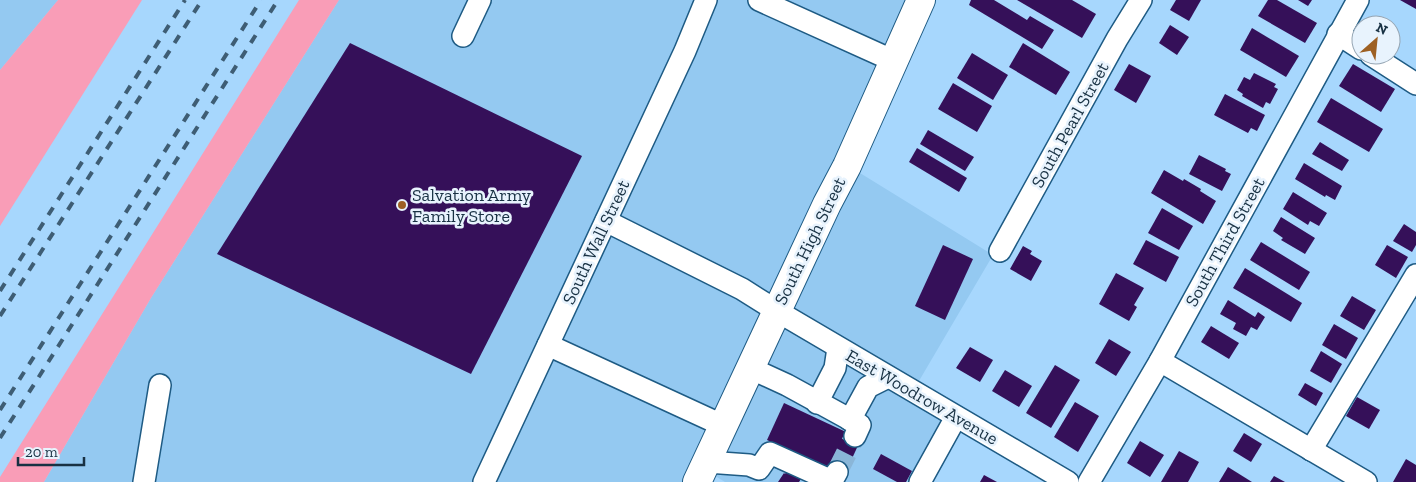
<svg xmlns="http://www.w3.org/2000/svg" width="1416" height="482" font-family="'Zilla Slab',serif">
<rect width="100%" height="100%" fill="#a7d7fd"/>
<g fill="#94c9f1">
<polygon points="0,0 58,0 0,70"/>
<polygon points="339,0 921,0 847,165 993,255 916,386 956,417 919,482 725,482 707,471 701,482 44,482 151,298"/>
</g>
<g fill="#f99db7">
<polygon points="58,0 142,0 0,226 0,70"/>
<polygon points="299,0 339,0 151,298 44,482 0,482 0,477"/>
</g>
<g fill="#351059">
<polygon points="971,0 994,0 1027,20 1030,16 1054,30 1042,49 969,5"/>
<polygon points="1017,0 1072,0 1096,14 1082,38"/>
<polygon points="1176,0 1201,0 1189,21 1170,10"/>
<polygon points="1268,0 1277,0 1317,23 1305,43 1258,16"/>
<polygon points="1298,0 1312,0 1308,6"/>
<polygon points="1400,0 1416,0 1416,9"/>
<polygon points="1170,25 1189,37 1177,55 1159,43"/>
<polygon points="1252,28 1299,56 1286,77 1240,50"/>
<polygon points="350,43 582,156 471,374 217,254"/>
<polygon points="1023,43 1070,72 1056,95 1009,67"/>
<polygon points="972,53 1008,75 993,100 957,78"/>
<polygon points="1129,64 1151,76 1136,103 1114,90"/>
<polygon points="1353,64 1395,89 1381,112 1339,86"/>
<polygon points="1254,73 1276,84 1274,87 1278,89 1270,104 1266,102 1263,108 1242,96 1243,94 1237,90 1244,77 1250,80"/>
<polygon points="953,83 992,106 977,132 938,109"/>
<polygon points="1225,94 1265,115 1257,131 1251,128 1248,133 1214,115"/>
<polygon points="1331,98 1383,129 1369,152 1317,122"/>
<polygon points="928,130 974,157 965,171 920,144"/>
<polygon points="1320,142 1349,160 1342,171 1312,154"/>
<polygon points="917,148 967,178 959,192 909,162"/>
<polygon points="1199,155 1226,169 1225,171 1231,174 1222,191 1189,174"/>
<polygon points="1304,163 1342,186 1335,200 1326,195 1325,197 1295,179"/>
<polygon points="1164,170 1183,181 1184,179 1201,189 1200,191 1216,201 1203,224 1151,193"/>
<polygon points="1293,192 1327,213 1319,226 1310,221 1308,225 1283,209"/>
<polygon points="1162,208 1193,226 1179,250 1148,233"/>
<polygon points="1281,217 1315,238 1305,254 1281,240 1283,238 1273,231"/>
<polygon points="1404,224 1416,232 1416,245 1412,252 1393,241"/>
<polygon points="1146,240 1179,257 1166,282 1133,264"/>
<polygon points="1261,242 1310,272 1299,290 1250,260"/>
<polygon points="943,245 973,259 945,320 915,306"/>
<polygon points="1387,245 1408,257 1396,278 1375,265"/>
<polygon points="1023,246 1032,251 1030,254 1042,261 1031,281 1010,269"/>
<polygon points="1245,268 1302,303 1291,322 1233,288"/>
<polygon points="1116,273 1144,288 1134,305 1137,307 1129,321 1099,304"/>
<polygon points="1352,296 1376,310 1364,330 1340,316"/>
<polygon points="1228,300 1255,317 1258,312 1265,317 1257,330 1251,327 1246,336 1233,329 1236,323 1220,314"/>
<polygon points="1334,324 1358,338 1346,359 1322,345"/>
<polygon points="1211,326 1239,343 1229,359 1201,342"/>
<polygon points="1109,339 1131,352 1116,376 1095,363"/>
<polygon points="970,347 993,360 980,382 956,368"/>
<polygon points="1321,351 1342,364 1331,383 1310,371"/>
<polygon points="1055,365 1080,380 1051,428 1026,413"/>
<polygon points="1005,370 1032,386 1019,407 992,391"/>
<polygon points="1305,383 1323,393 1316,406 1298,395"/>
<polygon points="1357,397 1380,410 1369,429 1346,416"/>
<polygon points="1075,402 1099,416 1078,452 1054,437"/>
<polygon points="784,403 861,439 844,476 767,440"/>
<polygon points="1244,433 1262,444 1251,462 1233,451"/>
<polygon points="1140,441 1164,455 1150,477 1127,463"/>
<polygon points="1179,451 1199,462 1188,482 1161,482"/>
<polygon points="881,454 912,471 906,482 897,482 873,469"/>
<polygon points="1406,459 1416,465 1416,482 1393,482"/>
<polygon points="1228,467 1252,482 1219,482"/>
<polygon points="787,471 801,479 799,482 778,482 784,473 785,474"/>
<polygon points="984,475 997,482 980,482"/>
<polygon points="1274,476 1285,482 1270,482"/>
</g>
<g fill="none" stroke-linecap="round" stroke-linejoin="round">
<polyline stroke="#8ab6d8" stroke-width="21" stroke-dasharray="21 11" stroke-linecap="butt" points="837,472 855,436"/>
<g stroke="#1e5b84" stroke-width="24">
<g id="minor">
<polyline points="759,0 894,61"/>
<polyline points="1338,34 1361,49"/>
<polyline points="463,36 480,0"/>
<polyline points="1371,55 1416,84"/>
<polyline points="606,221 742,289 777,311 1068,482"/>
<polyline points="1000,251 1117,39 1141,0"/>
<polyline points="548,345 724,426"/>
<polyline points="1160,361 1366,482"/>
<polyline points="750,368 787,385 860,425 855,436"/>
<polyline points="817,403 835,368 838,348"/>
<polyline points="850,420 868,387 888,377"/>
<polyline points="1311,450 1416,275"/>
<polyline points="707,462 749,465 759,469 770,453 832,481 837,472"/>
<polyline points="144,482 160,385"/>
<polyline points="484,482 685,51 706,0"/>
<polyline points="920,482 956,417"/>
<polyline points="1089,482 1160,361 1358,0"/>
</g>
</g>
<g stroke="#1e5b84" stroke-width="30">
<polyline id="major" points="697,482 827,204 847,166 921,0"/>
</g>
<use href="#minor" stroke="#fff" stroke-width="21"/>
<use href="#major" stroke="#fff" stroke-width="28"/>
<g stroke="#3e5d74" stroke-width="4" stroke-dasharray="9 9" stroke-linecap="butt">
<polyline points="0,291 185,0"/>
<polyline points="0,316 202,0"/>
<polyline points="0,410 261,0"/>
<polyline points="0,438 278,0"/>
</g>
</g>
<circle fill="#9d6023" stroke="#e8f3fd" stroke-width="2" cx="402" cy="205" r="5"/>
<g text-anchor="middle" stroke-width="5" stroke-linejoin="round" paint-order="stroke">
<g font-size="18" fill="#183143" stroke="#e8f3fd">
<text transform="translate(1070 125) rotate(-61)" y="6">South Pearl Street</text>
<text transform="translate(810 241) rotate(-64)" y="6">South High Street</text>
<text transform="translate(596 242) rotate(-65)" y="6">South Wall Street</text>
<text transform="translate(1225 242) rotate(-61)" y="6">South Third Street</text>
<text transform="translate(922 397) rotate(30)" y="6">East Woodrow Avenue</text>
</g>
<g font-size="18" fill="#183143" stroke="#e8f3fd" text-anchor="start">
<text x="412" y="201">Salvation Army<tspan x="412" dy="21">Family Store</tspan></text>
</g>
</g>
<g transform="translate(1376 40) rotate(27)"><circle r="24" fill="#e8f3fd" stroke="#95a5b3"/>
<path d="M0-4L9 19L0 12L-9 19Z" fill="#9d6023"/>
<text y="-8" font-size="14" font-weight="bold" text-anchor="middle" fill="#183143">N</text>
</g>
<path d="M18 457v8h66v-8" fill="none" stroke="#183143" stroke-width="2.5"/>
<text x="25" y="457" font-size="15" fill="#183143" stroke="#e8f3fd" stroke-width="4" paint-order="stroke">20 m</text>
</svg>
